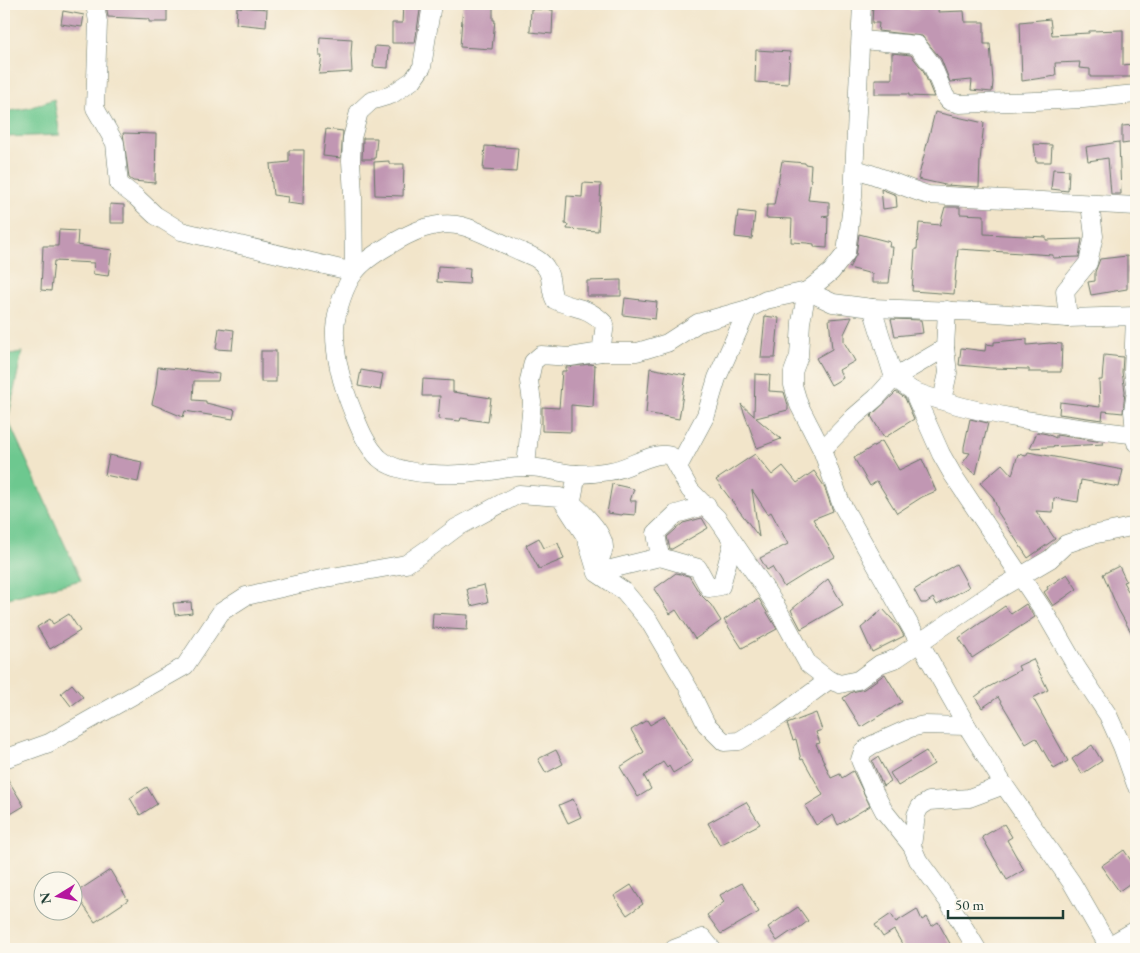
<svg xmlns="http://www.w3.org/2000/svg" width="1140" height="953" font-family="'EB Garamond',serif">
<rect width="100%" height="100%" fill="#fbf7ec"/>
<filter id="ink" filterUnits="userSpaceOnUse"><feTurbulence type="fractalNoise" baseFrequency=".02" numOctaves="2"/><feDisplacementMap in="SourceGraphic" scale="10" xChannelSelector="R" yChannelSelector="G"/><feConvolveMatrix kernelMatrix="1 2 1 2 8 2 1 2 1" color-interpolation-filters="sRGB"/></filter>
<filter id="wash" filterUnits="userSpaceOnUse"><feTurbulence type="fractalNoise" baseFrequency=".0096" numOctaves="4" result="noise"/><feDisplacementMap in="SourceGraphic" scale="20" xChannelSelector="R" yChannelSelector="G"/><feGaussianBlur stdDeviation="1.12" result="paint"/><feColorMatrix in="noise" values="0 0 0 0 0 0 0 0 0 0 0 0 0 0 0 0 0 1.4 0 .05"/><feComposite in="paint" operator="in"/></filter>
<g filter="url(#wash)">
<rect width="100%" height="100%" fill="#f2e5ca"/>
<g fill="#6dc88f" stroke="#468262">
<polygon points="54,99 60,135 4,137 4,112 29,108"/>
<polygon points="22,352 8,420 81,580 4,599 4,355"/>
</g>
<g id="blocks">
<g fill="#c197b3">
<polygon points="106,4 136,4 136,6 167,5 167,22 149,22 149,19 108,17"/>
<polygon points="403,4 421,4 415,43 392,43 392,23 402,23"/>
<polygon points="463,4 493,4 493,20 495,20 492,49 460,47"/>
<polygon points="873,4 885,4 885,8 918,10 919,4 939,4 938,12 964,11 965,22 984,22 984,44 990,44 993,82 992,92 971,90 972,80 950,82 941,59 922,36 878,31 879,23 872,23"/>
<polygon points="237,7 267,9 266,27 236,24"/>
<polygon points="531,9 553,10 552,34 530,32"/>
<polygon points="63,11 84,15 82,27 61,24"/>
<polygon points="1050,19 1052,35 1089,33 1089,31 1123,30 1123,65 1132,64 1132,77 1090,77 1090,69 1079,68 1080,62 1055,63 1056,76 1022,81 1020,22"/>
<polygon points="320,37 352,39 351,54 352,72 319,74 322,56 319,56"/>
<polygon points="375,46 389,47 388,68 373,67"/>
<polygon points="756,50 790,52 788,84 755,82"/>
<polygon points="892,53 911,55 923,70 934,97 909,96 909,94 875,94 875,79 892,79"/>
<polygon points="935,112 984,123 980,161 979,187 945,185 918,179"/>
<polygon points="1136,125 1136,142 1122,144 1122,126"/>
<polygon points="326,129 343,131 341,158 323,156"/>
<polygon points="123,133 156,134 155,183 133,181 129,178"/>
<polygon points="363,138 377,138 375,159 362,159"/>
<polygon points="1119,142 1121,194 1111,194 1108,158 1088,161 1086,147"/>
<polygon points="1034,144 1052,145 1051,162 1036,162"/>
<polygon points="485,146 518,148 516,172 483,170"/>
<polygon points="289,150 304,150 303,205 287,203 288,197 273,195 270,164 289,162"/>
<polygon points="389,161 389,164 404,164 403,196 375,195 374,162"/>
<polygon points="782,161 805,163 805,164 811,165 810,179 811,179 808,200 829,202 829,215 822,216 828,217 827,248 814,247 814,244 807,243 791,242 792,219 766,218 767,205 774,205"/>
<polygon points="1053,169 1069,170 1068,191 1051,189"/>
<polygon points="583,183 601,184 598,231 567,229 568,225 565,224 567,196 582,197"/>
<polygon points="881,189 896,195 897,207 883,209"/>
<polygon points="110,204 124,205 124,223 110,223"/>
<polygon points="945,207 960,207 960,214 984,215 984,234 1046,237 1046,240 1082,239 1079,257 1053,258 1053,255 958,249 954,294 912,291 915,249 917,249 919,223 940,225"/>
<polygon points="738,211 755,213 752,239 735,237"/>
<polygon points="59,230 78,231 77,245 112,250 108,276 93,274 94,263 54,261 51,291 41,290 43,246 58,246"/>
<polygon points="859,234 890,242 889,247 893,247 889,283 872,283 872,274 849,268 856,255"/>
<polygon points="1127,256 1127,289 1091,295 1088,282 1095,281 1095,272 1100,259"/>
<polygon points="438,266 470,268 469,284 437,282"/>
<polygon points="621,280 621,296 587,296 587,281"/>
<polygon points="625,298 657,302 655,319 623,315"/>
<polygon points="765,316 779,318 775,358 761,358"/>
<polygon points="852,317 844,334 844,342 855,361 839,370 843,378 831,385 816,358 832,349 829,319"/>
<polygon points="891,319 921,320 923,333 895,336"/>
<polygon points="219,328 234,330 232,350 216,349"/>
<polygon points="1027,339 1027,345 1050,343 1062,344 1061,372 1029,372 1029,369 991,368 959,365 961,348 985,351 986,344 994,345 994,342"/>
<rect x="261" y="351" width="15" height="31"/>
<polygon points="1104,355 1123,357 1122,372 1125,391 1123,413 1103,411 1102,420 1059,414 1060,402 1100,407 1099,380 1102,380"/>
<polygon points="590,364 595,365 593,407 571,405 571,432 542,431 542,407 559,408 562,371 566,371 566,367"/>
<polygon points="158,367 190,370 219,374 218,381 194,381 193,400 206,401 206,403 235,410 233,419 185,411 183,417 152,404 156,386"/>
<polygon points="650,368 686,375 679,419 646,413"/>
<polygon points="361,370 383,374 380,390 358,386"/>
<polygon points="755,374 770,375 769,391 784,392 788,405 788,410 756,418 781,439 757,448 741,404 754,416"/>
<polygon points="423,379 453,381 453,392 491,398 488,422 461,418 460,421 438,419 440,396 422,396"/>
<polygon points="896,392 905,398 914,419 884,438 871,416"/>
<polygon points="970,419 988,423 976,474 962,464 970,453 964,452 964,447"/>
<polygon points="1037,432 1047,434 1056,438 1056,435 1103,442 1103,444 1030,448"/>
<polygon points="882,441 899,470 922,459 936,491 922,497 897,513 877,481 870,486 854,458"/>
<polygon points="1028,452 1123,470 1119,487 1081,480 1078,502 1054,498 1053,512 1036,511 1055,539 1028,558 997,511 998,510 993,497 980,483 1002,464 1012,475 1018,454 1026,456"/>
<polygon points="755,454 772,475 783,466 797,483 814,471 824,486 833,511 813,519 835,557 821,564 784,587 772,567 767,570 760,558 788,544 771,512 768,514 752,490 759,537 716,480"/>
<polygon points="109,455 142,462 138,482 105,475"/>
<polygon points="612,484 634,489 630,501 636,501 635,515 623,514 622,515 607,513"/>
<polygon points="702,518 708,528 672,549 670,549 667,537 683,523"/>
<polygon points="539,538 544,548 558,543 564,559 539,569 526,545"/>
<polygon points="956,564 969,587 937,605 933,598 926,603 921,603 914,590"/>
<polygon points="1119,566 1126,581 1123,582 1136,605 1136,641 1118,609 1103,574"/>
<polygon points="676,573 689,576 700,594 711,605 721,621 695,639 676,610 670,614 654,589"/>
<polygon points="1067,574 1077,589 1053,606 1044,592 1048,589 1047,587"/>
<polygon points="828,579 843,605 801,629 791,610"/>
<polygon points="484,585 488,602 471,606 467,589"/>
<polygon points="759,599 777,629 742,648 724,620 745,605 746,606"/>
<polygon points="191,602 192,613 175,615 173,603"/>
<polygon points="1026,604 1035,617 972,658 959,638 1005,606 1011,614"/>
<polygon points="883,609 899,627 904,636 872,652 861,628"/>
<polygon points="433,613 468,615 467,630 432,628"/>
<polygon points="69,614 80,631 50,649 37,627 50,619 53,624"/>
<polygon points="1033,659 1048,690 1033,698 1068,761 1054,769 1036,738 1026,744 998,697 982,708 975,697 987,688 1020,670 1018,666"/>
<polygon points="885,674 902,702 861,727 843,698 852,692 864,689"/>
<polygon points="72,684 83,697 71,706 61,693"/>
<polygon points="816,713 822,730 816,732 820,743 816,744 831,778 840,774 842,778 853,771 870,806 838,825 833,815 816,825 805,806 823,795 803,759 801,760 796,739 793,740 787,724"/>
<polygon points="665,716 693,761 673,773 669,766 667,768 663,762 644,776 651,789 638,797 620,767 644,752 631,730 647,720 650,725"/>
<polygon points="1092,745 1102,761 1082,774 1072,759"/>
<polygon points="556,750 563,764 546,773 538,759"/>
<polygon points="926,751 934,764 898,786 890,773"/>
<polygon points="878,757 891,781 883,786 872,761"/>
<polygon points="4,773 24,806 4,818"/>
<polygon points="147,787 157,804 140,815 130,798"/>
<polygon points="573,799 581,817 568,823 559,805"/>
<polygon points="746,802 760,824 720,845 708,823"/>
<polygon points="1004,824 1012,837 1007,840 1024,870 1007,880 982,837"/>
<polygon points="1124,850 1136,868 1136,879 1119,891 1101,866"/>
<polygon points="110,870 128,900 95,922 75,893"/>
<polygon points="742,883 759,912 721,934 707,915 724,902 720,895"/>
<polygon points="631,885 643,904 627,915 614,896"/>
<polygon points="798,907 808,921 794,932 793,930 777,941 768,927"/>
<polygon points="917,909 922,920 927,917 932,926 938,922 953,949 905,949 894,930 883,937 875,925 891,914 896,922"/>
</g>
</g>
</g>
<g filter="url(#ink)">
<use href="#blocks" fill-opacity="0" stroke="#697868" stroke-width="1"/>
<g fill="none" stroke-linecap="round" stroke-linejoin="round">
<g stroke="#697868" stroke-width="19">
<g id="minor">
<polyline points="95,4 98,22 95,108 115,143 119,184 136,197 155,215 181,231 354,272 353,195 351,161 352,138 359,112 371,101 391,95 413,80 422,67 432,4"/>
<polyline points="862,4 853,197 846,253 831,272 807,291 801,322 799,356 793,372 793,385 799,405 822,450 841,503 904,615 967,726 1004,785 1072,883 1110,949"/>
<polyline points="862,40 917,45 932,65 945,96 949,101 959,104 1083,99 1136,94"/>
<path d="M855 169C881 176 902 187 928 195L1136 206"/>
<polyline points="872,308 981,312 1068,318 1136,316"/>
<polyline points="1135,316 1133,371 1136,391 1133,411 1136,443"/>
<polyline points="1068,318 1065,291 1088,263 1094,236 1090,204"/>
<path d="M601 352 605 324C586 305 576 310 555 300 549 290 553 277 546 268 539 256 522 253 511 247 495 240 479 230 462 226 436 219 409 233 388 246 376 253 363 261 355 272 345 284 336 312 335 328 334 358 342 385 353 412 360 429 366 445 379 458 400 477 456 476 482 472 496 471 513 466 527 467 543 467 559 473 576 474 587 474 599 473 610 471 629 469 653 450 671 456L690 490 717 518 762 584 776 606 808 664 829 680 840 684 858 680 880 664 897 658 992 593 1050 559 1066 544 1092 535 1136 526"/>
<path d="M913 391C981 417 1064 426 1136 435"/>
<polyline points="942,400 948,373 945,348"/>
<polyline points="822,450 854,417 876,398 894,378 945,348 947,310"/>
<polyline points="526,467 532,402 529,381 533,362 541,355 570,357 601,352 637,352 667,343 698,323 748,309 766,300 807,291 833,303 872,308 894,378 913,391 941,454 953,475 1047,616 1077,668 1108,715 1122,746 1136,785"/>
<polyline points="678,467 706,415 717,378 748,309"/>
<path d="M577 474 572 500 574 505C584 514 605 534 604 548 603 553 600 558 599 563L603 569H611L660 557 656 533 676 514 707 505"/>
<polyline points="660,557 698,568 709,588 721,586 733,542"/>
<polyline points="4,759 49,743 185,666 221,612 246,596 326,578 406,564 432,546 456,528 519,494 560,497 586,537 597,573 624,591 649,621 689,689 706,724 724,742 739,741 780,716 829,680"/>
<polyline points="912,846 884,811 871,786 860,760 863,751 872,745 910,728 924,725 967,726"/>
<polyline points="674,949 703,938 712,949"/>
<polyline points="977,949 948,901 918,860 912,846 916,815 920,807 929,801 969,798 1004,785"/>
<polyline points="1103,949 1136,930"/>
</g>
</g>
<use href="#minor" stroke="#fff" stroke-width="18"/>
</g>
</g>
<rect width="1140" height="953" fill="none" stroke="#fbf7ec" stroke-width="20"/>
<g transform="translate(58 896) rotate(260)"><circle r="24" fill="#fbf7ec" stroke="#a3ada2"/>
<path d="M0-4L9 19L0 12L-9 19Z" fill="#b5179e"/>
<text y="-8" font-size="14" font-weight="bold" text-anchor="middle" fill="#1f3d34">N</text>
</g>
<path d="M948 910v8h115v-8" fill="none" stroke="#1f3d34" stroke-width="2.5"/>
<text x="955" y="910" font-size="15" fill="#1f3d34" stroke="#fbf7ec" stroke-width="4" paint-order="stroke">50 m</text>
</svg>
